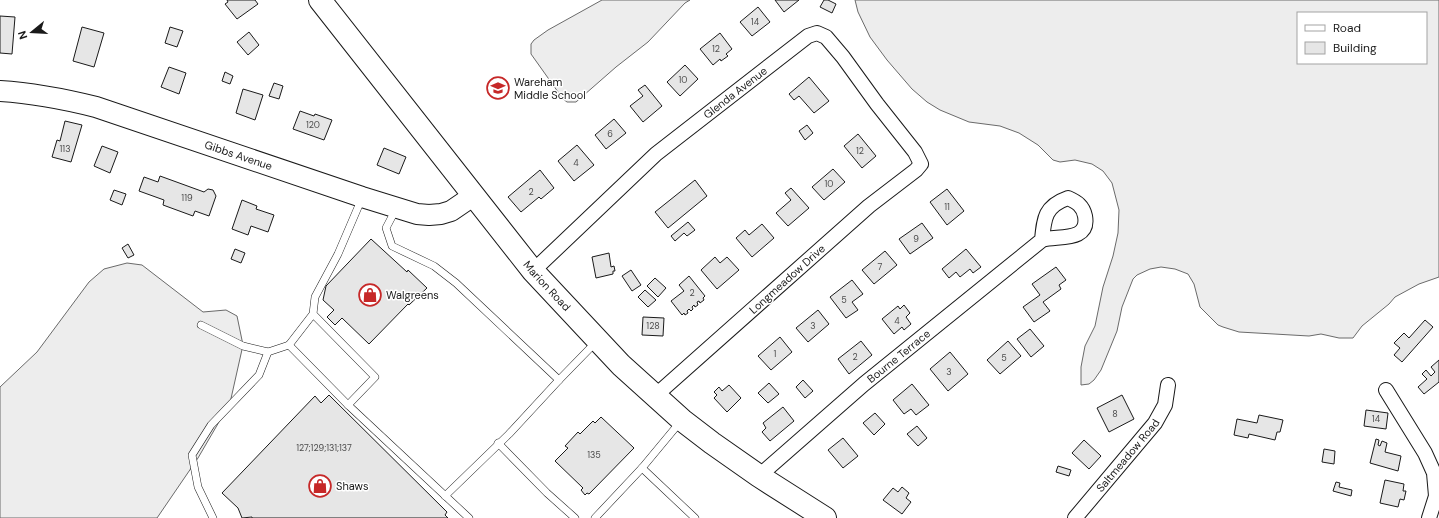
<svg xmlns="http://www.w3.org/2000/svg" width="1439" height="518" font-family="'DM Sans',sans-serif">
<rect width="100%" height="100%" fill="#fff"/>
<g fill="#ededed" stroke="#6a6a6a" fill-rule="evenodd">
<polygon points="602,0 690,0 685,3 648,42 616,67 576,102 567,102 563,99 531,54 531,44 534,40 548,30"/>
<path d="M855 0H1439V277L1419 284 1395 297 1389 304 1362 326 1353 338H1339L1321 334 1309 336 1239 332 1223 327 1218 325 1200 307 1194 284 1188 274 1175 269 1161 267 1150 269 1137 275 1133 279 1122 307 1117 331 1101 370 1094 380 1089 384 1081 385V367L1085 346 1095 326 1103 287 1113 256 1118 233 1119 210 1112 183 1103 171 1092 164 1075 160 1060 162 1053 160 1038 145 1019 133 1000 126 969 122 940 110 927 102 912 89 887 60 870 37 858 12ZM1298 13H1426V63H1298Z"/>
<polygon points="127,263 142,265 203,312 226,310 237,316 243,345 230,403 198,458 157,518 0,518 0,387 37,352 89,282 104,269"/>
</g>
<g fill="#e6e6e6" stroke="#1a1a1a">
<polygon points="227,0 255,0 258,4 237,19 225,4 228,2"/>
<polygon points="775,0 799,0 784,12"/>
<polygon points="824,0 828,0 836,4 832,13 820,7"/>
<polygon points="758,7 770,22 752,36 740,22"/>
<polygon points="0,16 15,17 12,54 0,53"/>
<polygon points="82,27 104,33 94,67 73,61"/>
<polygon points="170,27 183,31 177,47 165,43"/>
<polygon points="249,32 259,45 248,55 237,42"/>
<polygon points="720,33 732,49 726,54 728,56 721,61 720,59 713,65 700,49"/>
<polygon points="685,65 698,79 680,96 667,82"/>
<polygon points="169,67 186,73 179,94 161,87"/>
<polygon points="225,72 233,76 230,84 222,81"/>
<polygon points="809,77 829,101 814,113 799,96 794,100 789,94"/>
<polygon points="274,83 283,86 279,99 269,96"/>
<polygon points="645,85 662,106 643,122 630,106 643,96 638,90"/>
<polygon points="243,89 263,95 255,120 236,113"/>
<polygon points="300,111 314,116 315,114 332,120 324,140 293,129"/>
<polygon points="614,119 626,133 606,149 595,135"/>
<polygon points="65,121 82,125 71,162 52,157 57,140 60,141"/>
<polygon points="807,125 813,133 805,140 799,131"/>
<polygon points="858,134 876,156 862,168 844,146"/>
<polygon points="577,145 594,165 574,181 558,161"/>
<polygon points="102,146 118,152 110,173 94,166"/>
<polygon points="384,148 406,157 399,174 377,165"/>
<polygon points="833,169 845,182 824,200 812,187"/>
<polygon points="540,170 554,188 541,199 539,197 521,212 508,197"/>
<polygon points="160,176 204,192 208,189 213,190 216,196 209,216 195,211 193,216 163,205 164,200 139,191 144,177 158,182"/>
<polygon points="695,180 707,196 668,228 655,212"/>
<polygon points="791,188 809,208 788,226 776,213 791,200 785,193"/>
<polygon points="947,189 964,211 947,225 930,202"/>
<polygon points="114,190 126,194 122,205 110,200"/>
<polygon points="242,200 257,206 256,209 274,215 268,232 251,226 248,235 232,229"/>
<polygon points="688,222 695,230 687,236 684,233 675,241 671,236"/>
<polygon points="922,223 933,238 910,254 899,239"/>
<polygon points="762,224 774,238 752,257 736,238 745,230 749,235"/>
<polygon points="371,239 407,272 408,270 427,288 409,305 408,304 369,344 342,318 335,325 327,317 334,310 323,300 326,286"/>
<polygon points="128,244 134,255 128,258 122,248"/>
<polygon points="235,249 245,253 241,263 231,259"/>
<polygon points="966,249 981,267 973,273 970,269 960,277 956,272 949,278 942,269"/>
<polygon points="885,251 897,265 874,284 862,270"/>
<polygon points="609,253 611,267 614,266 615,271 613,271 613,274 596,278 592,257"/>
<polygon points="715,257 720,263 727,257 739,270 717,289 701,270"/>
<polygon points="1056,267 1066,280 1059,285 1061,289 1043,302 1050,311 1034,322 1023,307 1040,295 1032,284"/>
<polygon points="631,270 641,285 632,291 622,276"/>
<polygon points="689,276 705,296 703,298 704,300 700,303 699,301 697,302 698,305 695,307 694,305 692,307 693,309 691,311 689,309 687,311 688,313 685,315 684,313 682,315 671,301 684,291 679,285"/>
<polygon points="655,278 666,288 658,297 647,286"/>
<polygon points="852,280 863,294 852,302 858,310 846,318 830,297"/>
<polygon points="645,290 656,300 648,307 638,297"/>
<polygon points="904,305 910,313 906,317 911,324 904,330 902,327 894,334 882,319 898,306 900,309"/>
<polygon points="818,310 829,324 808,342 796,328"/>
<polygon points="643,317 664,318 663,336 642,335"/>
<polygon points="1425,320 1433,327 1402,362 1394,355 1400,348 1394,343 1404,333 1409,338"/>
<polygon points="1030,329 1044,346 1031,357 1017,339"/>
<polygon points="780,337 792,352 771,370 758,356"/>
<polygon points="861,341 872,355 849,374 838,359"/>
<polygon points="1008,341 1021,356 1000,374 987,360"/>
<polygon points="950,352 968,374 948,391 930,369"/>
<polygon points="1439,360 1439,382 1424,394 1418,387 1427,379 1422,374 1426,370 1431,376 1435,372 1431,367"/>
<polygon points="803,380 813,391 805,398 796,387"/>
<polygon points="769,383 779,394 768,403 758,393"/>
<polygon points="912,384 929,405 916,415 911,409 904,414 893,400"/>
<polygon points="729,385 741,398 727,412 714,398 717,395 714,392 719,387 722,391"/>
<polygon points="329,395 447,512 445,515 448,518 252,518 252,517 242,518 238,508 222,493 315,396 321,403"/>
<polygon points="1122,395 1134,419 1109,432 1097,408"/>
<polygon points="783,407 794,421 770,441 762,432 766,428 763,423"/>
<polygon points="1366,410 1388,413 1386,429 1364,426"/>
<polygon points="875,413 885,424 874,435 863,423"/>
<polygon points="1259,415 1283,420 1280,432 1277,432 1275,440 1249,434 1248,438 1234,435 1237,419 1257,423"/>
<polygon points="601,417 634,448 589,494 587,493 585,495 581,490 583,488 555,461 568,448 565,446 578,432 580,434 593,421 595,423"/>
<polygon points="917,426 927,438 918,446 907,434"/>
<polygon points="843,438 858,456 843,468 828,450"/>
<polygon points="1376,439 1379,440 1378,445 1380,446 1382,441 1387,443 1385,452 1401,456 1398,471 1370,463"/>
<polygon points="1084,440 1101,456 1089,469 1072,453"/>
<polygon points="1324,449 1335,451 1334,464 1322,462"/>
<polygon points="1058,466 1071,470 1069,476 1056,472"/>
<polygon points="1385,480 1404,484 1403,491 1406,491 1404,500 1400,499 1398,507 1380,503"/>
<polygon points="1336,482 1340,483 1339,487 1352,490 1351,496 1333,491"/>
<polygon points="902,487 909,493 906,498 911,502 902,514 883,500 893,488 898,492"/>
</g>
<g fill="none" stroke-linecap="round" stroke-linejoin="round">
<g stroke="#1a1a1a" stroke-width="8">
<g id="service">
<polyline points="396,209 386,228 392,246 434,266 456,283 559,380"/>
<polyline points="313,314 289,345 348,405 375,377 313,314 315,297 338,254 362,198"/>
<polyline points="201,325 243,346 268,352 289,345"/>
<polyline points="348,405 469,518"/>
<polyline points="498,443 547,493 575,518"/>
<polyline points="642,468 695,518"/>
<polyline points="445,496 509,434 559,380 596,342"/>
<polyline points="213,518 198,487 192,455 211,425 259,375 268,352"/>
<polyline points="595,518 642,468 681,421"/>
</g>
</g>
<g stroke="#1a1a1a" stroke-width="16">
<g id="minor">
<path id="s1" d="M533 271 656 154 808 36 817 33 826 37 843 57 877 104 915 152 921 164 916 170 869 206 655 396"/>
<polyline points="1386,390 1425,453 1434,473 1436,496 1429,518"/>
<path id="s2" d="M759 476 864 384 1042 240C1056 235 1090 243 1085 216 1083 206 1077 202 1068 198 1045 206 1044 218 1042 240"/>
<path id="s3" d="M1075 518 1155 423 1165 405 1168 385"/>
</g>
</g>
<g stroke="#1a1a1a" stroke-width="22">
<g id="secondary">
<path id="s4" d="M0 91C33 93 64 99 96 107L362 197 417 214 429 215 441 214 451 211 473 196"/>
</g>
</g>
<g stroke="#1a1a1a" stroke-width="24">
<g id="primary">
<path id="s5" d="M320 0 533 271 621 365 682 420 712 443 759 476 825 518"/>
</g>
</g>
<use href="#service" stroke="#fff" stroke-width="7"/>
<use href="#minor" stroke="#fff" stroke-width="14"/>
<use href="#secondary" stroke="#fff" stroke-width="20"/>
<use href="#primary" stroke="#fff" stroke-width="22"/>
</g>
<defs>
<g id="school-ring" transform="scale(1.15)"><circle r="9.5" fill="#fff" stroke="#c62828" stroke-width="1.5"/><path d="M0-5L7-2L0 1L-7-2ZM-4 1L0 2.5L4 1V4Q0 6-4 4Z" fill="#c62828"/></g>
<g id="shop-ring" transform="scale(1.15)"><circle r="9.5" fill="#fff" stroke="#c62828" stroke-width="1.5"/><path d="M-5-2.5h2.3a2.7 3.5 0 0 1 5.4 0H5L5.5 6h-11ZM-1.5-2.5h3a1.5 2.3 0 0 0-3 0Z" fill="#c62828"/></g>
</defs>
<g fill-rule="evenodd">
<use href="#school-ring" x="498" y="88"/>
<use href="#shop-ring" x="370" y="295"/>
<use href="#shop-ring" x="320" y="486"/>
</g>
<g text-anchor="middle" stroke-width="3" stroke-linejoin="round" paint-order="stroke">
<g font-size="9" fill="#4d4d4d">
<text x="755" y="25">14</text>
<text x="716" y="52">12</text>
<text x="683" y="83">10</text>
<text x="313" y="128">120</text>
<text x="610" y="137">6</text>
<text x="65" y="152">113</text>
<text x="860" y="154">12</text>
<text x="576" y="166">4</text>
<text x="829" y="187">10</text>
<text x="531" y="195">2</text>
<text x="187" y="201">119</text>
<text x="947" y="210">11</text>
<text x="916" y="242">9</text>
<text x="880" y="270">7</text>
<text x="692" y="296">2</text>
<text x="844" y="303">5</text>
<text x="897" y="324">4</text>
<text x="653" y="329">128</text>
<text x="813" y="329">3</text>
<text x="775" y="357">1</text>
<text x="855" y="360">2</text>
<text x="1004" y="361">5</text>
<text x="949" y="375">3</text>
<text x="1115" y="417">8</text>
<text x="1376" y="422">14</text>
<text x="324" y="451">127;129;131;137</text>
<text x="594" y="458">135</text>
</g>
<g font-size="11" fill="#1a1a1a" stroke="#fff" text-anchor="start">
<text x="514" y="86">Wareham<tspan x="514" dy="13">Middle School</tspan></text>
<text x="386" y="299">Walgreens</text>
<text x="336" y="490">Shaws</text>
</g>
<g font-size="11" fill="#1a1a1a" stroke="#fff">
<text dy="4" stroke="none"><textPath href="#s1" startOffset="270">Glenda Avenue</textPath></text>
<text dy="4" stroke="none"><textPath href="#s4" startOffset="248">Gibbs Avenue</textPath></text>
<text transform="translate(787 279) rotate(-42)" y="4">Longmeadow Drive</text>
<text dy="4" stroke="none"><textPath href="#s5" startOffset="365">Marion Road</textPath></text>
<text dy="4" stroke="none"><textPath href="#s2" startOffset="184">Bourne Terrace</textPath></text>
<text dy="4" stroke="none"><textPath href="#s3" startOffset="82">Saltmeadow Road</textPath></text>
</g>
</g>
<rect x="1297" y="12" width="130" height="52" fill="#ffffff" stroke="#a3a3a3"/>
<rect x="1305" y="25" width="20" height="6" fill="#ffffff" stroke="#a3a3a3"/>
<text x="1333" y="32" font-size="12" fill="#1a1a1a">Road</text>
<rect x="1305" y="42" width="20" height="12" fill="#e6e6e6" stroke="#a3a3a3"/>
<text x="1333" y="52" font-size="12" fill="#1a1a1a">Building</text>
<g transform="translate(32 32) rotate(252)" stroke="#ffffff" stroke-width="3" paint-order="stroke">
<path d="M0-3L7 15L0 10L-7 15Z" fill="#1a1a1a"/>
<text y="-6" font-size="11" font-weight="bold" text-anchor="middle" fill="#1a1a1a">N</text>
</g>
</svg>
